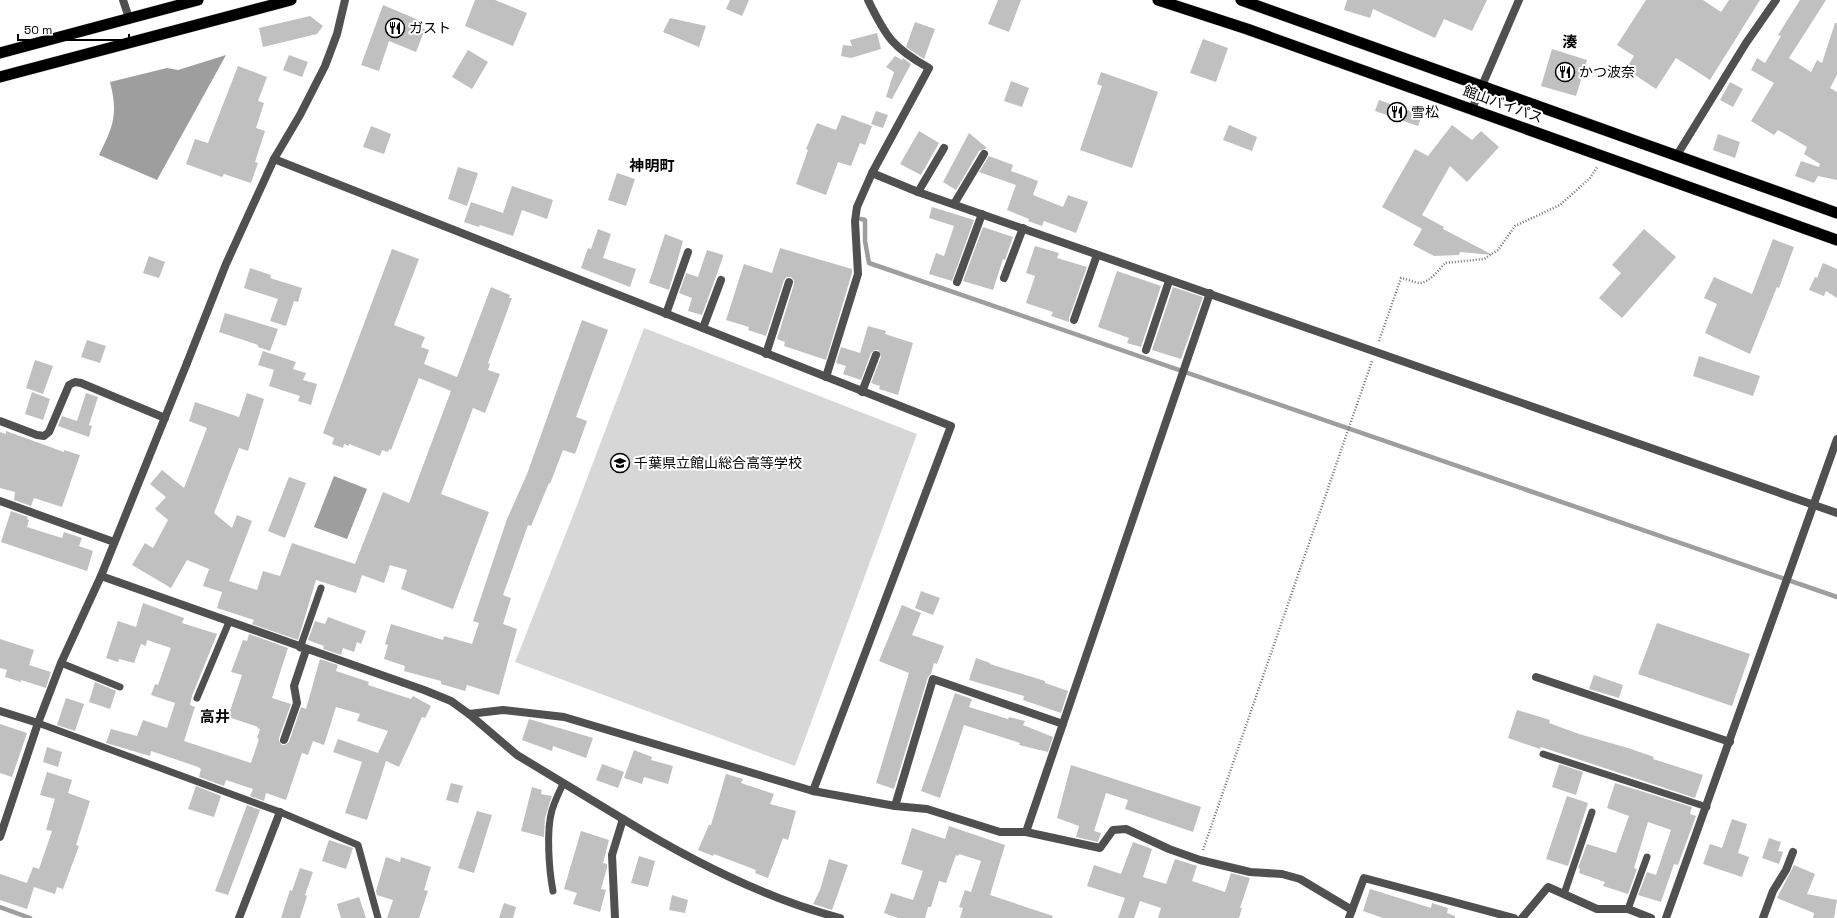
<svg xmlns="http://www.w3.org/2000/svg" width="1837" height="918" font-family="'Space Grotesk','Noto Sans JP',sans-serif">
<rect width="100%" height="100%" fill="#fff"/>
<polygon fill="#d7d7d7" points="644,328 917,434 795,766 515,662 574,513"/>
<g fill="#9e9e9e">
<path d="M226 55 157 180 99 155C114 125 118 114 110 82L167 68 178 70Z"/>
<polygon points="334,476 367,489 347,539 314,527"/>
</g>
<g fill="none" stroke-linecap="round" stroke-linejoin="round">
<g stroke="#9e9e9e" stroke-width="4.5">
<polyline points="861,219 865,220 865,241 869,263 1837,597"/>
<polyline points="0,907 30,918"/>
</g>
</g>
<g fill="#c0c0c0">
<polygon points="475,0 495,0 527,13 513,46 465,26"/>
<polygon points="730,0 749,0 742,16 726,9"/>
<polygon points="998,0 1021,0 1009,32 988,24"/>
<polygon points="1347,0 1487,0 1472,31 1444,19 1435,38 1373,9 1370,18 1344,10"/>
<polygon points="1646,0 1703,0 1721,12 1729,0 1760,0 1710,80 1676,58 1656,89 1626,69 1634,56 1617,45"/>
<polygon points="1800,0 1826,0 1789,58 1811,72 1817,60 1822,63 1835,23 1837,23 1837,75 1830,88 1837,92 1837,180 1818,176 1814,183 1795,176 1801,161 1819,167 1820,164 1804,154 1807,147 1778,130 1774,135 1751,121 1774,83 1751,70 1757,58 1765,63 1781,36 1778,35"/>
<polygon points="383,5 414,18 422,22 420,27 425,29 416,52 389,41 379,71 361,65"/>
<polygon points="310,16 323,26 317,34 263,47 259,28"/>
<polygon points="670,18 706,26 699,47 663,32"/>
<polygon points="915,22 935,29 924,59 906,47"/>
<polygon points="877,33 881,49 851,58 841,56 843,45 852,46 850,40"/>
<polygon points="1203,39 1228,48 1216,82 1190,73"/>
<polygon points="1552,49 1587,60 1576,96 1541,86"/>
<polygon points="468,50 488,62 472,89 452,77"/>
<polygon points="289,55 308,62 302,77 283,70"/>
<polygon points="895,56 902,60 903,58 911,64 892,99 886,97 894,72 886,67"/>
<polygon points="238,66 267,77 258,101 264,103 256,128 265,131 255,162 258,163 251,183 224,174 222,177 186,164 195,139 208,143"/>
<polygon points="1101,72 1158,92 1132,168 1080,150 1102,86 1097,84"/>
<polygon points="1011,81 1029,88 1022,107 1004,101"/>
<polygon points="1730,82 1743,89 1733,107 1720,100"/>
<polygon points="1379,100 1422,115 1418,126 1375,111"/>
<polygon points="876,111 888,115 883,128 871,124"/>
<polygon points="842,115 872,126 865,145 860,143 851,166 838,162 826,195 796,184 808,150 806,149 817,123 836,130"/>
<polygon points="1229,125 1257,137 1252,151 1223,140"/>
<polygon points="1452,125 1472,140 1481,131 1499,147 1467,182 1450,166 1422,215 1444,227 1443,229 1493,255 1460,252 1459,255 1434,256 1413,245 1422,229 1382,207 1415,149 1428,156"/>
<polygon points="371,126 391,134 384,154 363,147"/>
<polygon points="919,131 939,143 921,175 900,164"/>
<polygon points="969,133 987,148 979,151 956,190 943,182"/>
<polygon points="1718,134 1740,142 1735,158 1713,150"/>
<polygon points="989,156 1013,165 1011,171 1038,181 1033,195 1063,207 1068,195 1088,202 1076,233 1044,221 1042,226 1028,221 1029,219 1007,210 1016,185 979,172"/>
<polygon points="458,167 478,173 467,206 448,199"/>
<polygon points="617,173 635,179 626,206 608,200"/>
<polygon points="512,186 553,200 547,219 522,210 513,236 480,225 479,227 464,222 471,202 503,213"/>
<polygon points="932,207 974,220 952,281 929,274 936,253 944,256 954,226 929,218"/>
<polygon points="983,227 1013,237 1005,260 1003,259 993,290 963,281"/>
<polygon points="598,229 611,234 603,258 636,269 630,287 581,268 588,248 591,249"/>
<polygon points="1644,229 1676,257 1622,318 1599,298 1621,273 1612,265"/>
<polygon points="665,234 683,241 669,290 649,283"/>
<polygon points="1773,239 1794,247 1779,288 1777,287 1750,354 1705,333 1717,304 1704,298 1714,277 1752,294"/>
<polygon points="1035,246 1059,253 1057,258 1087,267 1069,318 1069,322 1051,316 1053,312 1026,303 1035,276 1026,273"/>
<polygon points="780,248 852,269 852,273 826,360 784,346 785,342 777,339 794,284 794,280 791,277 787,277 784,280 766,336 748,330 749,327 726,320 744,264 772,273"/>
<polygon points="392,249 419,259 394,325 425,337 421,347 429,350 424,364 457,377 491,287 510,295 509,298 512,298 488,363 490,364 488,370 500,374 485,413 473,408 441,494 489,512 453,609 401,589 407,570 390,565 384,583 362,575 356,593 316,580 298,640 252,624 254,620 217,608 222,592 203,586 209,569 187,560 171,588 132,565 145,543 153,548 168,520 155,509 166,497 150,484 162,470 184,488 207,428 189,421 195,402 239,417 247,393 264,399 248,451 239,448 214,513 232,528 237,515 252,521 229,581 257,590 263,571 280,576 292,543 355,564 383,492 409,503 451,391 419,378 391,450 389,449 388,452 382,450 380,456 349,444 349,446 344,444 343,448 332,444 334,438 323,433"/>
<polygon points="707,250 723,255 723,257 702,315 688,311 692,298 679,293 686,273 698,277"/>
<polygon points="149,256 165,262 159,278 143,273"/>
<polygon points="1823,263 1837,269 1837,298 1826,291 1824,296 1809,290 1815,277 1817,278"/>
<polygon points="250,268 271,275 270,278 302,288 298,302 294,301 286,326 270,321 278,299 244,288"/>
<polygon points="1117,271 1161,286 1141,347 1127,343 1129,338 1098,327"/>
<polygon points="1173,287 1203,297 1181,359 1152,350"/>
<polygon points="225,313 278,329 270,351 258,347 258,345 219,332"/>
<polygon points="582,320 608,330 576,417 587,421 575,454 563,450 550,484 549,483 531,526 528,525 503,595 511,598 503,624 517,629 499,695 467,685 465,691 441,684 441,681 404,671 405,666 384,659 388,645 385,644 391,624 443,640 444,636 472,644 479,623 473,621 507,519 527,474"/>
<polygon points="868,326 886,331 885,334 913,343 898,395 879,389 880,386 871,383 881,357 878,350 875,350 871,353 861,380 843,374 846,366 836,363 841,347 860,353"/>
<polygon points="87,340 106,346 100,363 81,357"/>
<polygon points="263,351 296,362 293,369 306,373 303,380 317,384 311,405 298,401 300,396 269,386 274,370 258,365"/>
<polygon points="1699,356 1760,376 1753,396 1693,376"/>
<polygon points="35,360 53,366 43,394 26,388"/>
<polygon points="32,392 50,399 43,420 25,414"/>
<polygon points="86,393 98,397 89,425 92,426 89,437 58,426 62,416 77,421"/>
<polygon points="6,431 64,452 64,450 80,455 62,507 34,498 31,506 14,500 15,492 0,488 0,432 6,434"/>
<polygon points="289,477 306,483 285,538 268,531"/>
<polygon points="11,511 28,517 27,519 29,520 27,527 62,538 64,532 82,538 79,546 93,551 87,571 1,542"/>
<polygon points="921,591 940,598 933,615 915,608"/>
<polygon points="143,603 184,618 182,623 217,634 192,696 190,705 195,707 184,741 251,763 259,739 257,738 260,729 257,728 258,727 228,717 242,675 231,672 243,640 247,641 249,634 288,648 272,698 291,704 279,738 279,741 282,745 285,745 289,742 301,707 306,709 320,659 338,665 336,671 369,682 368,685 411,699 413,696 431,706 425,718 422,717 399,767 386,761 367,820 345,813 362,762 333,752 338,739 378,753 388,731 357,721 360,714 336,707 324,745 313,741 308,755 302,753 286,800 266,793 264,801 250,796 253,789 226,780 224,786 199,777 201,769 198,767 151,751 150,756 106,743 111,729 137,736 143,720 167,728 175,703 151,695 155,684 158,685 171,648 147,640 146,646 141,644 134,663 119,659 118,662 106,658 118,621 136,627"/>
<polygon points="902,605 921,613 912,635 944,646 937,664 934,663 931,674 928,677 894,789 876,783 909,673 879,661"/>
<polygon points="328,617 366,631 361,644 357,642 354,652 343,648 341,655 323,649 324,646 308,640 315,621 325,624"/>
<polygon points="1657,623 1750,654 1732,706 1638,674"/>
<polygon points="0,639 34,650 29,665 51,672 46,688 21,680 21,682 5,677 7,670 0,668"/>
<polygon points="976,658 990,663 990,664 1045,681 1045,683 1068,691 1061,713 1023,700 1024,696 969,680"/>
<polygon points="1594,675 1623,685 1619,698 1589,689"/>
<polygon points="95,682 116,691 110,709 89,702"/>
<polygon points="955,693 972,699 969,707 1008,719 1009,717 1025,721 1023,725 1053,737 1048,752 1019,745 1020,743 964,725 940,798 921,791"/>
<polygon points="66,698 84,704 75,731 57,725"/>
<polygon points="1517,710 1550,720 1549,723 1579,734 1628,748 1654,757 1653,759 1703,775 1695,798 1541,747 1540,749 1508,738"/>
<polygon points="529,719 593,738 586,758 553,746 552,751 522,740"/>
<polygon points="0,724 27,733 12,777 0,773"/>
<polygon points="47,747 62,752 58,767 43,762"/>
<polygon points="634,750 652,757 651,760 673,766 668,784 644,777 642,784 624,778"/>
<polygon points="602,764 624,772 618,788 596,780"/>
<polygon points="1559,764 1583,772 1576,795 1552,787"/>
<polygon points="1071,765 1201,807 1193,832 1125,809 1128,800 1106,793 1094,831 1101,833 1098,842 1076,837 1079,826 1057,818"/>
<polygon points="47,772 72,780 68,793 90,801 76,845 79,846 63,889 57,887 55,894 34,887 27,909 0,900 0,874 27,883 33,867 39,869 52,831 46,830 55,799 40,795"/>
<polygon points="726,774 743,779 741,783 774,794 770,804 796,811 788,840 783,838 768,878 755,873 756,870 714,854 713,856 698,850 709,825 711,825"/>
<polygon points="451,783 463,786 458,803 446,800"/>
<polygon points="1615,783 1692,807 1690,814 1696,816 1678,865 1674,864 1661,902 1638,895 1647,872 1656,875 1671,830 1648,822 1634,868 1637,869 1628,894 1603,886 1605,882 1579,873 1580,869 1578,868 1587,844 1616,853 1629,816 1607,808"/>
<polygon points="196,786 221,796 214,817 188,809"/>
<polygon points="532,787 542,790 541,794 552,796 545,818 544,837 521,831"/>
<polygon points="1567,796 1588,803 1568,866 1546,859"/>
<polygon points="247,805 260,810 228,895 215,891"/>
<polygon points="477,811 492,815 474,873 458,868"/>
<polygon points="1732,819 1747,824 1738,853 1749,857 1742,877 1703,864 1710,844 1722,848"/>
<polygon points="949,826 1005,845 990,895 1053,916 1052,918 960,918 963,908 959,907 965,890 971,892 981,861 959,854 958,856 956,855 946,883 939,881 931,907 928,907 925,918 898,918 884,913 891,893 913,900 923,871 901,864 912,828 945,839"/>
<polygon points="581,831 609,840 603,863 607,864 607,868 601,889 606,890 600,912 573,904 577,893 564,889"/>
<polygon points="1769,838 1781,842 1778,851 1783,852 1779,864 1762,858"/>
<polygon points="329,840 353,848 346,869 322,861"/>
<polygon points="1133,842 1152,849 1143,877 1166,884 1175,859 1197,866 1192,881 1225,892 1231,873 1250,878 1240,908 1242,908 1239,918 1158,918 1161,908 1140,901 1134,918 1118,918 1125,898 1087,886 1094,865 1121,874"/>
<polygon points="639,856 655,861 648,887 631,883"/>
<polygon points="386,857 400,862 401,857 431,867 424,890 428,891 419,918 387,918 393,900 377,895 376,891"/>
<polygon points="829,859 848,865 832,910 813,904 820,890"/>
<polygon points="1794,865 1815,874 1807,894 1837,900 1834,918 1813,918 1814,913 1777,898"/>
<polygon points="300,868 313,872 305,895 307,896 300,918 281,918 290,890 292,891"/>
<polygon points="1370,889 1431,908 1432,903 1448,908 1447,913 1455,916 1455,918 1383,918 1363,911"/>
<polygon points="672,895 688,900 685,913 669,910"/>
<polygon points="359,897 366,918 341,918 337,904"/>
<polygon points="504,903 516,907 513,918 499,918"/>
</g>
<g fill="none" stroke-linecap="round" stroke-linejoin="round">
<g stroke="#dbdbdb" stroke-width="12">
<g id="trunk">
<polyline points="1158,0 1247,29 1837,240"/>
<polyline points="1241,0 1837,213"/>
<polyline points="0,53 198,0"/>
<polyline points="0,77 291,0"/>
</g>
</g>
<g stroke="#727272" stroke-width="2.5" stroke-dasharray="1 2" stroke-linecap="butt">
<path d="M1379 341 1401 278C1407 279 1415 283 1420 283 1430 282 1439 270 1445 263L1484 259 1498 250 1515 226 1560 205 1590 178 1598 166"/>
<polyline points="1203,850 1372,361"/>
</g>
<g stroke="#505050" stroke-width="7">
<polyline points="300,648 321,588"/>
<polyline points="61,663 120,687"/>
<polyline points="197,698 229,622"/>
<polyline points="38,723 280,812 358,845 378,918"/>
<polyline points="1543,754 1707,807"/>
<path d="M553 891C549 870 546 831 552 810 555 801 559 792 563 784"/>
<polyline points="1564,894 1592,812"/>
<polyline points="1628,909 1647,857"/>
</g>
<g stroke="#505050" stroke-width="8">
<polyline points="123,0 129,18"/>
<polyline points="1677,155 1746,43 1776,0"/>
<polyline points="274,159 951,426 813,791"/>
<polyline points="872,173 918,192 1837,513"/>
<polyline points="918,192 944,148"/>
<polyline points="954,204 984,154"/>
<polyline points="1004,278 1023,228"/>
<polyline points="957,282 982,214"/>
<polyline points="666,314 688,252"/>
<polyline points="1074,320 1097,255"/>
<polyline points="703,328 721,280"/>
<polyline points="1146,350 1169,281"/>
<polyline points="766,354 789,282"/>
<polyline points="187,363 226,264 274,159 300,115 325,66 337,34 345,0"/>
<path d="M826 377 858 274 855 221 857 207 872 173 929 68C893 48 886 37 868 0"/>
<polyline points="862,392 876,355"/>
<polyline points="0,421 37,435 44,436 49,432 69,385 75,382 81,383 165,418"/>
<polyline points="0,501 114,542"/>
<polyline points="101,576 424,690 451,701 469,714 503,710 564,717 813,791 895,806 927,809 1000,832 1026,832 1100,848 1113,830 1126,829 1169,849 1200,860 1250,872 1282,874 1300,879 1352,910"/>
<polyline points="1536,677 1730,742"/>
<polyline points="0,711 38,723"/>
<polyline points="284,740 297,703 294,686 306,650"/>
<polyline points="895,806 933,679 1063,724"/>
<polyline points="1026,832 1210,293"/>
<polyline points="239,918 280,812"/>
<path d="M615 918 612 855 623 819C690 860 763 898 840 918"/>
<polyline points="1349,918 1364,878 1514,918"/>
<polyline points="1522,918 1548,887 1597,909 1628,909 1651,918"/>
<polyline points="1666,918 1837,439"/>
<polyline points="1763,918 1773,891 1786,870 1793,852"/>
</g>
<g stroke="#505050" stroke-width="8">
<polyline points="1472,109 1519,0"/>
<polyline points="469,714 517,755 623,819"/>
<polyline points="0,837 38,723 61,663 101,576 187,363"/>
</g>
<use href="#trunk" stroke="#000" stroke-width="11"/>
</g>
<defs>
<g id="restaurant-ring" transform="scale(1)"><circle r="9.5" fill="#fff" stroke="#000" stroke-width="1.5"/><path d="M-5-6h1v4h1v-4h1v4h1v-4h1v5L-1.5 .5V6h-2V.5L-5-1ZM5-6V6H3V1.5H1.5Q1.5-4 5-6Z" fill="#000"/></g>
<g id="school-ring" transform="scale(1)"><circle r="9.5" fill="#fff" stroke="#000" stroke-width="1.5"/><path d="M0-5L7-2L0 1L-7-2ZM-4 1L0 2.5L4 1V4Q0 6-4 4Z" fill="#000"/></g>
</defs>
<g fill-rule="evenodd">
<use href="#restaurant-ring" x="395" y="28"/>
<use href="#restaurant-ring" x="1565" y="72"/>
<use href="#restaurant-ring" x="1397" y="112"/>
<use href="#school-ring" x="620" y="463"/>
</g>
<g text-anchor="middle" stroke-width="4" stroke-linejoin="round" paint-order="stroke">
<g font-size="14" fill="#000" stroke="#fff" text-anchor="start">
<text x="409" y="33">ガスト</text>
<text x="1579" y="77">かつ波奈</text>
<text x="1411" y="117">雪松</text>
<text x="634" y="468">千葉県立館山総合高等学校</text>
</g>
<g font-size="14" fill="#000" stroke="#fff">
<text transform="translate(1503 104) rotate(20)" y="5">館山バイパス</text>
</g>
<g font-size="15" font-weight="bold" fill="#000" stroke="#fff">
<text x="1570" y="47">湊</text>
<text x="652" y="171">神明町</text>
<text x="215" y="722">高井</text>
</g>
</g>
<path d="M18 34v6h111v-6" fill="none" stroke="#000000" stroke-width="2"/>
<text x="24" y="34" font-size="12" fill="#000000" stroke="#ffffff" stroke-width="3" paint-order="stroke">50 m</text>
</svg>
